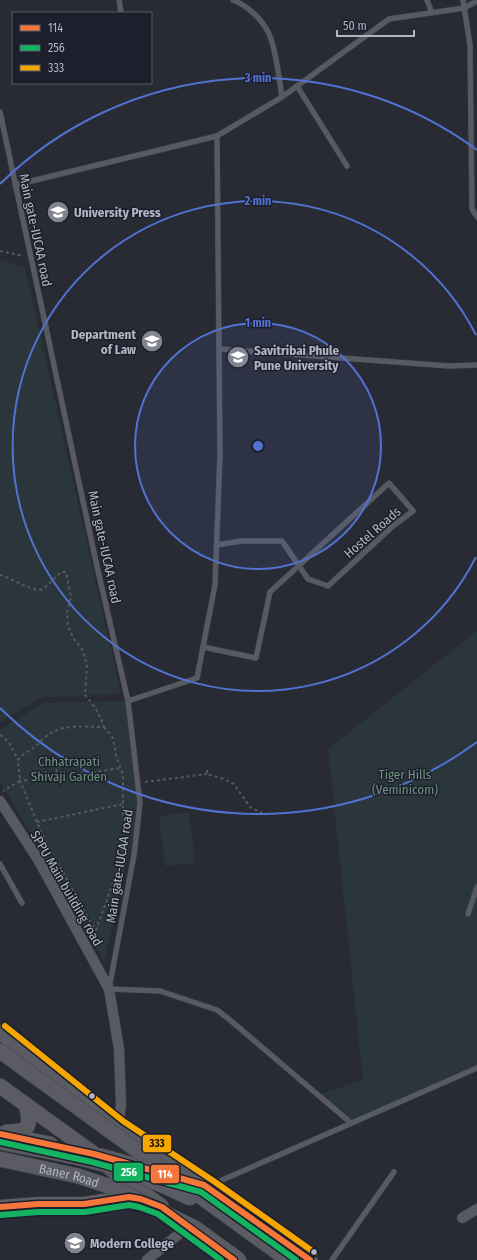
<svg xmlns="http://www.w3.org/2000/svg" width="477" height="1260" font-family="'Fira Sans Condensed',sans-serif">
<rect width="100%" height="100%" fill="#282b33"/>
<g fill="#2a363b">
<polygon points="0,259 25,268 121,694 43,697 0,722"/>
<polygon points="477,631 477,1068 351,1123 318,1095 363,1080 328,749"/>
<polygon points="128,701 140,803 104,962 0,781 0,730 43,703"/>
<polygon points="189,812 195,863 165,866 159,816"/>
</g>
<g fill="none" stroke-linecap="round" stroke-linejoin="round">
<g stroke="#44464c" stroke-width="6">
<g id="lane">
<polyline points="119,0 121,13"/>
<path d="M233 0C249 6 266 23 271 39 277 57 279 78 282 97"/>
<polyline points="427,0 432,13"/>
<polyline points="463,0 470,45 472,209 477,217"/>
<polyline points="297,86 347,166"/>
<polyline points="0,112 96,562 128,701 140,803 134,855 109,989 160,991 217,1010 230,1020 351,1123"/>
<polyline points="15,185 217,136 282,97 389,19 464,8 477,1"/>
<polyline points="219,349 449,366 477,365"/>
<polyline points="203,647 256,658 270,592 389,483 413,511 393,526 328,586 308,579 282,541 241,541 217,545"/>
<polyline points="128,701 197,678 215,585 220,455 217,136"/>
<polyline points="0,864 22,903"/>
<polyline points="468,914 477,887"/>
<polyline points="212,1188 220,1181 477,1068"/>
<polyline points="332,1260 394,1172"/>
</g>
</g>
<g stroke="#44464c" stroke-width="11">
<g id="street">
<polyline points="0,801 39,861 109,989 119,1049 121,1105 118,1127"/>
<polyline points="462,1218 477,1209"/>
<polyline points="147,1260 179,1234 184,1223"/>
</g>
</g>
<g stroke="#44464c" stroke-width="15">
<polyline id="secondary" points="0,1207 38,1204 84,1204 129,1197 137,1198"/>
</g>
<g stroke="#464850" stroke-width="16">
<g id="primary">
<polyline points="0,1032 118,1127 210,1189 310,1260"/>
<polyline points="0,1086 94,1154 118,1175 161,1206"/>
<path d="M7 1132C31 1132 31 1125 26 1105"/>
<polyline points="0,1134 50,1144"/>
<polyline points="101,1156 172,1176"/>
</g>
</g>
<g stroke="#56595f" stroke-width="2" stroke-dasharray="3 3" stroke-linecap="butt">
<polyline points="0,251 24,256"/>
<path d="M0 575C10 577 34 593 42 589 50 585 55 576 62 572H66L71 597 67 613 68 627 74 639 82 649 87 665 85 695C94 705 100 714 104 727 84 727 60 723 44 738 41 740 40 743 37 745 30 751 24 752 18 760L20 781 3 791"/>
<polyline points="104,727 113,738 116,755 123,775 123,816 125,837 120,863 96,930 89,920 42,834 20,781 56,776 57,767 78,764 82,774 120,768"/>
<path d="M0 735C10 741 13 750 18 760"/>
<polyline points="207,770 207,774 224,779 234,784 250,807 266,815"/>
<polyline points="145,782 207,774"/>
<polyline points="37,822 123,804"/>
</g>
<use href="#lane" stroke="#585a61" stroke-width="5"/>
<use href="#street" stroke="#585a61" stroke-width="10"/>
<use href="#secondary" stroke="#5d5e65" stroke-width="14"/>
<use href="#primary" stroke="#5a5b63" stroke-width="15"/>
<g stroke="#464850" stroke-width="16" stroke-linecap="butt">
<g id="primary-bridge">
<polyline points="0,1051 288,1260"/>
<path d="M0 1142C40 1150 80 1156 119 1169 144 1177 167 1187 190 1198"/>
<path id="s1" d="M0 1159 78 1176 111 1187 195 1228 239 1260"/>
</g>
</g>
<use href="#primary-bridge" stroke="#5a5b63" stroke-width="15"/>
<g stroke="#1d202c" stroke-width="9">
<g id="bus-1">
<polyline points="0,1134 94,1154 204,1185 310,1260"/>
<polyline points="0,1207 38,1204 84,1204 129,1197 141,1199 162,1207 234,1260"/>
</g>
</g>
<g stroke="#1d202c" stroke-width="9">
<g id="bus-2">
<polyline points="0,1142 92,1162 201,1192 296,1260"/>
<polyline points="1,1215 38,1212 85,1212 129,1205 139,1207 158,1214 221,1260"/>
</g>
</g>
<g stroke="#1d202c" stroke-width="9">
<polyline id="bus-3" points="5,1026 123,1121 215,1182 315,1253"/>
</g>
<use href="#bus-1" stroke="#f5763a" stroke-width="6"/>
<use href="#bus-2" stroke="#13b361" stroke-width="6"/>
<use href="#bus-3" stroke="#f7a600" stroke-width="6"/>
</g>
<circle cx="258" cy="446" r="123" fill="#5272d1" fill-opacity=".12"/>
<g fill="none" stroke="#5272d1" stroke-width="2">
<circle cx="258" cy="446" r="123"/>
<path d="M476 557A245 245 0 1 1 476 335"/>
<path d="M477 742A368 368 0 0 1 0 708M0 184A368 368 0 0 1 477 150"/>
</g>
<defs>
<g id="university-disc" transform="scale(1.15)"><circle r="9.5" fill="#828591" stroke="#1d202c"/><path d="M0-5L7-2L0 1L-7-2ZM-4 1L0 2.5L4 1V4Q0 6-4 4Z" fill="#fff"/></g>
</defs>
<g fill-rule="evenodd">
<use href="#university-disc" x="58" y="212"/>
<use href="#university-disc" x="152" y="341"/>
<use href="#university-disc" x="238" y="357"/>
<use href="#university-disc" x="75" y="1243"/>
</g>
<g fill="#b3b5c3" stroke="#1d202c" stroke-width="1.5">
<circle cx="92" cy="1096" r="3.5"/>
<circle cx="314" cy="1252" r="3.5"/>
</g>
<g text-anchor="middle" stroke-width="3" stroke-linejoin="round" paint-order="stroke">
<g font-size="13" font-weight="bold" fill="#b3b5c3" stroke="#1d202c" text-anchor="start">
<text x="74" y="217">University Press</text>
<text x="136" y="339" text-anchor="end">Department<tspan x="136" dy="15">of Law</tspan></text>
<text x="254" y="355">Savitribai Phule<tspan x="254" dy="15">Pune University</tspan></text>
<text x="90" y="1248">Modern College</text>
</g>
<g font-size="13" fill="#b3b5c3" stroke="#1d202c">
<text transform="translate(36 230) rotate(78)" y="5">Main gate-IUCAA road</text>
<text transform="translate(372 532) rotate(-41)" y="5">Hostel Roads</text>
<text transform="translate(105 547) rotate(78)" y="5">Main gate-IUCAA road</text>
<text transform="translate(119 866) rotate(-81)" y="5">Main gate-IUCAA road</text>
<text transform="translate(67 888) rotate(60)" y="5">SPPU Main building road</text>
<text dy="5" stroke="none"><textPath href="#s1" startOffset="71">Baner Road</textPath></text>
</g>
<g font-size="13" fill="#6d917d" stroke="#1d202c">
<text x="69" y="766">Chhatrapati<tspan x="69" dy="15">Shivaji Garden</tspan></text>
<text x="405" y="779">Tiger Hills<tspan x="405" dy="15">(Veminicom)</tspan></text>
</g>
</g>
<circle cx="258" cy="446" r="6" fill="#5272d1" stroke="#1d202c" stroke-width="2"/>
<g font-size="12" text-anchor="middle" font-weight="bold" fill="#5272d1" stroke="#1d202c" stroke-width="3" stroke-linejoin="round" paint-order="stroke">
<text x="258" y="82">3 min</text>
<text x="258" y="205">2 min</text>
<text x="258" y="327">1 min</text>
</g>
<g stroke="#1d202c" stroke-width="1.5">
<rect x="142" y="1134" width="30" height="19" rx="4" fill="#f7a600"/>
<rect x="113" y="1162" width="31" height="20" rx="4" fill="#13b361"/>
<rect x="150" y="1164" width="30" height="20" rx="4" fill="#f5763a"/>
</g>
<g font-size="11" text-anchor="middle" font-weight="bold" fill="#fff">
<text x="129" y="1176">256</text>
<text x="165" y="1178">114</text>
</g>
<g font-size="11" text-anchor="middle" font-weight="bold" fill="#111">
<text x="157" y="1147">333</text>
</g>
<rect x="12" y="12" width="140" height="72" fill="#1d202c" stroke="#595c68"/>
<rect x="20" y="25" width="20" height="6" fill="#f5763a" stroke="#595c68"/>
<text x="48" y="32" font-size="12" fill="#b3b5c3">114</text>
<rect x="20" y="45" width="20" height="6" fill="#13b361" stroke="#595c68"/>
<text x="48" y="52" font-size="12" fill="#b3b5c3">256</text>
<rect x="20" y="65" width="20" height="6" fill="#f7a600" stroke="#595c68"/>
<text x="48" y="72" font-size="12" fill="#b3b5c3">333</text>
<path d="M337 30v6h77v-6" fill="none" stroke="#b3b5c3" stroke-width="2"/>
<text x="343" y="30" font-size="12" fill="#b3b5c3" stroke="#1d202c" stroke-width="3" paint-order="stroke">50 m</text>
</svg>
